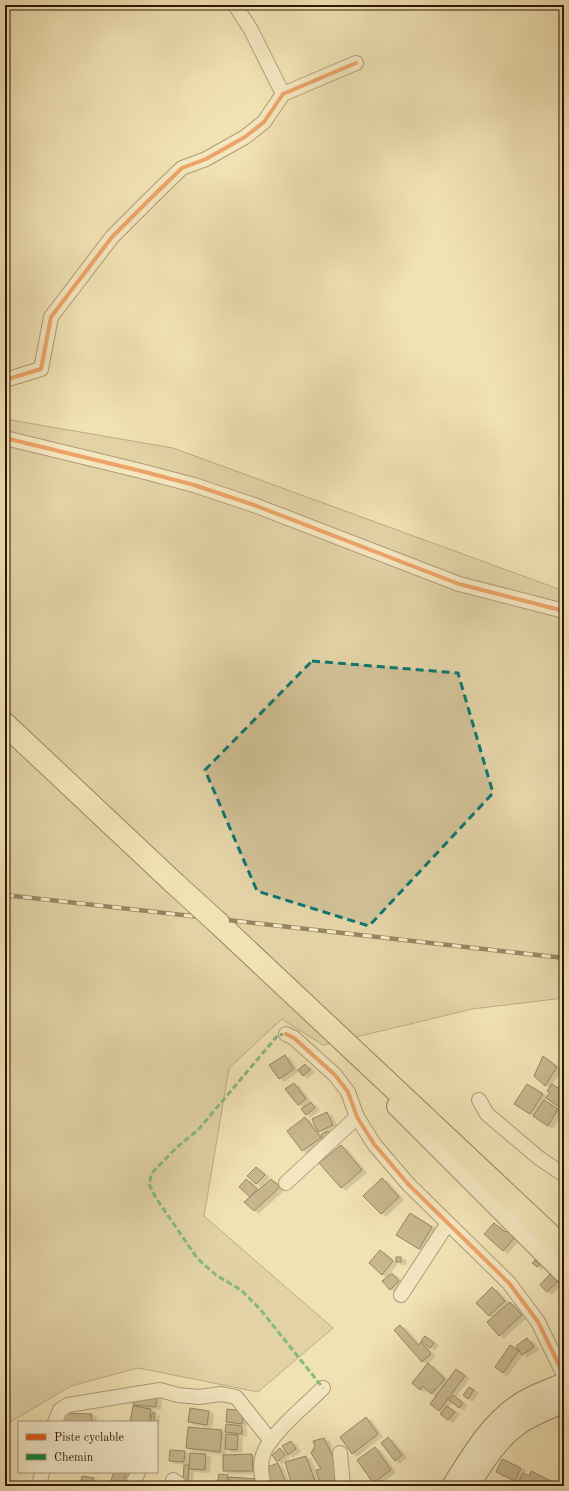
<svg xmlns="http://www.w3.org/2000/svg" width="569" height="1491" font-family="'Old Standard TT',serif">
<defs>
<filter id="shadow"><feDropShadow dx="4.5" dy="2.5" stdDeviation="0" flood-color="#0004"/></filter>
</defs>
<rect width="100%" height="100%" fill="#f1e2b4"/>
<filter id="stains"><feTurbulence type="fractalNoise" baseFrequency=".005" numOctaves="4"/><feColorMatrix values="0 0 0 0 .2 0 0 0 0 .09 0 0 0 0 .02 0 0 0 .5 -.17"/></filter>
<radialGradient id="worn" r=".72"><stop offset=".6" stop-color="#630" stop-opacity="0"/><stop offset="1" stop-color="#630" stop-opacity=".3"/></radialGradient>
<polygon fill="#d0bf95" stroke="#806a4a" points="5,419 173,448 564,591 564,998 472,1009 323,1045 282,1019 229,1068 204,1216 333,1328 258,1392 138,1368 71,1386 5,1425"/>
<g fill="#94805e" stroke="#2f1500" filter="url(#shadow)">
<polygon points="285,1055 294,1069 279,1079 269,1065"/>
<polygon points="543,1056 557,1067 545,1086 534,1076"/>
<polygon points="305,1064 310,1070 303,1076 298,1070"/>
<polygon points="294,1083 306,1099 298,1105 285,1089"/>
<polygon points="527,1084 543,1094 530,1114 514,1104"/>
<polygon points="552,1084 564,1092 564,1100 559,1107 546,1098 550,1092 547,1091"/>
<polygon points="544,1100 558,1109 548,1126 533,1116"/>
<polygon points="311,1102 315,1108 306,1115 301,1109"/>
<polygon points="327,1112 333,1125 318,1132 312,1119"/>
<polygon points="305,1117 321,1138 302,1151 287,1131"/>
<polygon points="328,1131 331,1136 324,1141 321,1135"/>
<polygon points="341,1145 362,1170 341,1188 319,1163"/>
<polygon points="256,1167 265,1175 256,1184 247,1176"/>
<polygon points="382,1178 399,1197 381,1214 363,1196"/>
<polygon points="246,1179 257,1189 250,1197 239,1187"/>
<polygon points="271,1179 280,1187 254,1211 244,1202"/>
<polygon points="410,1213 432,1227 419,1249 396,1235"/>
<polygon points="494,1223 505,1232 508,1229 516,1236 503,1251 484,1234"/>
<polygon points="380,1250 393,1261 382,1275 369,1263"/>
<rect x="396" y="1257" width="5" height="5"/>
<polygon points="535,1260 540,1264 537,1267 532,1263"/>
<polygon points="392,1273 399,1281 390,1290 382,1281"/>
<polygon points="551,1273 558,1281 547,1292 540,1285"/>
<polygon points="492,1287 505,1301 489,1316 476,1303"/>
<polygon points="510,1302 522,1315 499,1336 487,1322"/>
<polygon points="400,1325 418,1345 421,1342 431,1354 422,1362 394,1330"/>
<polygon points="425,1336 434,1343 430,1348 421,1341"/>
<polygon points="527,1338 534,1347 522,1355 516,1346"/>
<polygon points="510,1345 519,1351 503,1373 495,1367"/>
<polygon points="428,1363 445,1379 431,1394 423,1386 420,1390 412,1383"/>
<polygon points="456,1369 465,1376 439,1411 430,1404"/>
<polygon points="469,1387 474,1390 468,1399 463,1395"/>
<polygon points="134,1395 157,1397 156,1407 133,1405"/>
<polygon points="453,1395 463,1403 459,1408 449,1400"/>
<polygon points="133,1406 151,1409 149,1422 130,1422"/>
<polygon points="447,1406 455,1412 448,1420 440,1414"/>
<polygon points="190,1408 209,1411 207,1425 188,1422"/>
<polygon points="227,1409 244,1411 242,1424 226,1422"/>
<polygon points="61,1413 92,1414 91,1422 61,1422"/>
<polygon points="152,1413 155,1413 154,1422 151,1422"/>
<polygon points="366,1417 378,1434 352,1454 340,1437"/>
<polygon points="226,1424 242,1426 242,1434 225,1432"/>
<polygon points="188,1427 222,1430 220,1452 186,1448"/>
<polygon points="226,1434 238,1435 237,1450 225,1449"/>
<polygon points="388,1437 402,1455 395,1461 381,1443"/>
<polygon points="324,1438 334,1459 337,1480 332,1486 321,1486 316,1470 321,1469 311,1453 315,1446 313,1441"/>
<polygon points="291,1441 296,1449 288,1455 282,1446"/>
<polygon points="375,1447 391,1470 373,1483 357,1460"/>
<polygon points="280,1448 285,1455 277,1462 272,1455"/>
<polygon points="170,1450 185,1451 184,1462 169,1461"/>
<polygon points="190,1453 206,1454 205,1470 189,1469"/>
<polygon points="252,1454 253,1471 223,1471 223,1455"/>
<polygon points="306,1456 315,1481 299,1486 292,1486 285,1462"/>
<polygon points="502,1459 521,1468 515,1481 496,1472"/>
<polygon points="278,1463 287,1486 272,1486 265,1468"/>
<polygon points="184,1465 189,1465 188,1480 183,1480"/>
<polygon points="531,1471 559,1485 559,1486 517,1485 523,1473 529,1476"/>
<polygon points="114,1472 127,1472 122,1486 109,1486"/>
<polygon points="219,1474 228,1475 226,1486 217,1486"/>
<polygon points="82,1476 94,1478 92,1486 80,1486"/>
<polygon points="229,1477 258,1479 258,1486 229,1486"/>
</g>
<g fill="none" stroke-linecap="round" stroke-linejoin="round">
<g stroke="#60482d" stroke-width="16">
<g id="street">
<polyline points="235,5 251,30 283,94"/>
<polyline points="5,380 41,369 51,317 112,237 152,197 182,168 206,159 245,137 264,122 283,94 356,63"/>
<polyline points="5,438 141,471 194,485 254,505 459,584 564,611"/>
<polyline points="286,1034 294,1038 335,1075 348,1092 357,1117 374,1144 408,1184 509,1283 538,1322 564,1375"/>
<polyline points="479,1100 487,1114 539,1158 564,1175"/>
<polyline points="286,1183 357,1117"/>
<polyline points="401,1295 448,1223"/>
<polyline points="55,1422 60,1410 68,1405 160,1390 178,1395 199,1397 221,1394 236,1397 271,1441"/>
<polyline points="340,1453 343,1486"/>
<polyline points="173,1480 182,1486"/>
<polyline points="39,1486 42,1472"/>
<polyline points="132,1486 138,1472"/>
<path d="M264 1486C262 1476 259 1465 263 1455 268 1436 308 1403 323 1388"/>
</g>
</g>
<g stroke="#2f1500" stroke-width="22">
<g id="secondary">
<polyline points="397,1106 564,1273"/>
<path d="M452 1486C471 1456 489 1424 519 1404 532 1395 550 1389 564 1383"/>
<path d="M469 1486C482 1465 497 1440 517 1426 530 1416 548 1409 564 1403"/>
</g>
</g>
<g stroke="#2f1500" stroke-width="24">
<g id="highway">
<polyline points="5,724 173,882"/>
<polyline points="218,923 564,1248"/>
</g>
</g>
<use href="#street" stroke="#f6ecce" stroke-width="14"/>
<use href="#secondary" stroke="#f6ecce" stroke-width="20"/>
<use href="#highway" stroke="#f1e2b4" stroke-width="22"/>
<g stroke="#2f1500" stroke-width="4.5">
<polyline id="rail" points="5,895 564,958"/>
</g>
<use href="#rail" stroke="#f6ecce" stroke-width="3" stroke-dasharray="9" stroke-linecap="butt"/>
<g stroke="#2f1500" stroke-width="24" stroke-linecap="butt">
<polyline id="highway-bridge" points="173,882 218,923"/>
</g>
<use href="#highway-bridge" stroke="#f1e2b4" stroke-width="22"/>
<polyline stroke="#00873e" stroke-width="3" stroke-dasharray="6 3" stroke-linecap="butt" points="286,1034 278,1035 198,1130 177,1147 152,1173 149,1184 156,1198 197,1258 216,1275 241,1290 260,1309 323,1388"/>
<g stroke="#f6ecce" stroke-width="6">
<g id="cycleway">
<polyline points="5,380 41,369 51,317 112,237 152,197 182,168 206,159 245,137 264,122 283,94 356,63"/>
<polyline points="5,438 141,471 194,485 254,505 459,584 564,611"/>
<polyline points="286,1034 294,1038 335,1075 348,1092 357,1117 374,1144 408,1184 509,1283 538,1322 564,1375"/>
</g>
</g>
<use href="#cycleway" stroke="#e8590c" stroke-width="4"/>
</g>
<path d="M0 0H569V1491H0ZM312 661 458 673 493 793 369 926 257 891 205 770Z" fill="#f1e2b4" fill-opacity=".55" fill-rule="evenodd"/>
<path fill="none" stroke="#0f766e" stroke-width="3" stroke-dasharray="8 5" stroke-linejoin="round" d="M312 661 458 673 493 793 369 926 257 891 205 770Z"/>
<rect width="569" height="1491" fill="none" stroke="#f1e2b4" stroke-width="20"/>
<rect x="6" y="6" width="557" height="1479" fill="none" stroke="#2f1500" stroke-width="2"/>
<rect x="10" y="10" width="549" height="1471" fill="none" stroke="#2f1500"/>
<rect x="18" y="1421" width="140" height="52" fill="#f6ecce" stroke="#a6967c"/>
<rect x="26" y="1434" width="20" height="6" fill="#e8590c" stroke="#a6967c"/>
<text x="54" y="1441" font-size="12" fill="#2f1500">Piste cyclable</text>
<rect x="26" y="1454" width="20" height="6" fill="#00873e" stroke="#a6967c"/>
<text x="54" y="1461" font-size="12" fill="#2f1500">Chemin</text>
<rect width="100%" height="100%" filter="url(#stains)"/>
<rect width="100%" height="100%" fill="url(#worn)"/>
</svg>
